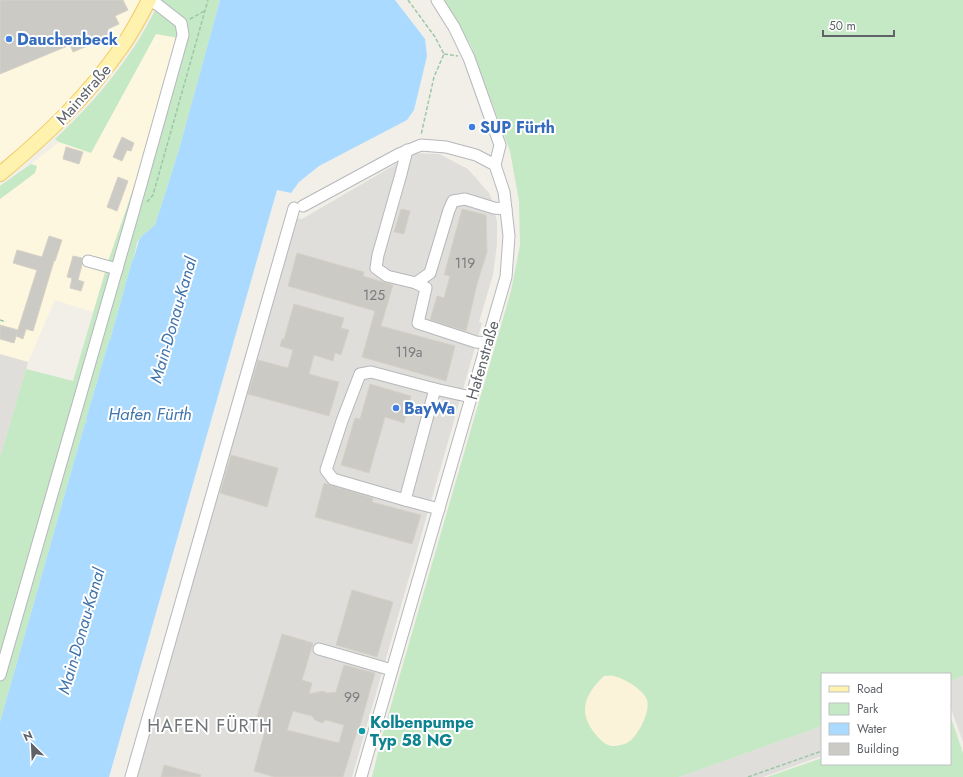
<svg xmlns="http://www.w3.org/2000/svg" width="963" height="777" font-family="Jost,sans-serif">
<rect width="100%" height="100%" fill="#f1efe8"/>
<g fill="#fef7e0">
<polygon points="0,0 149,0 124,44 0,174"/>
<polygon points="156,33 178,38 138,175 109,259 93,312 55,300 28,362 0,354 0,199 35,173 37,166 31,164 59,142 91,152"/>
</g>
<g fill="#e0deda">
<polygon points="415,153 439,154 468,169 489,193 493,202 497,222 497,244 493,275 479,322 482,323 352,777 136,777 294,218 302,219"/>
<polygon points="0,354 28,362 0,458"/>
<polygon points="963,676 963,742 950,706 950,681"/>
<polygon points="822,726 822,756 763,777 679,777"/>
</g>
<g fill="#c5e8c5">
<path d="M149 0H220L178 153 155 225 142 236 137 242 134 258 132 261 110 340 109 341 86 419 87 422 85 423 0 722V458L26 369 73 381 109 259 138 175 178 38 156 34 91 153 59 142 55 139C83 113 109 84 130 53 141 38 149 21 158 5Z"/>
<polygon points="442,0 963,0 963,676 950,681 950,674 822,674 822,726 679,777 372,777 381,740 511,291 520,245 519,201 510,151 471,46"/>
<polygon points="31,164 37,166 35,173 0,199 0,186"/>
<polygon points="950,715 963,753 963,777 767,777 822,758 822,764 950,764"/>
</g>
<path fill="#fbf3d9" d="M604 676C607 676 611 675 613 676 623 677 645 691 647 700 651 712 637 738 627 743 624 744 618 746 615 746 608 747 601 741 597 736 577 713 584 695 604 676Z"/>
<polygon fill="#aadaff" points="220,0 395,0 425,39 427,56 414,110 407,120 319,166 299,182 291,193 277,190 109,777 0,777 0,722 85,423 87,422 86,419 109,341 110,340 132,261 134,258 139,240 142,236 155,225 178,153"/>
<g fill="#cccac5" stroke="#d6d1c6" fill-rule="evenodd">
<polygon points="0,0 123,0 128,10 115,16 119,24 108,29 111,36 73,52 70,45 0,74"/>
<polygon points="122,137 134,143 131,151 127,150 122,161 113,157"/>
<polygon points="66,147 83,152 79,164 63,159"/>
<polygon points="118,177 128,181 117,211 107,207"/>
<polygon points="401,209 410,211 404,234 394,232"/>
<polygon points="462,209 486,215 487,252 477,284 466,331 430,320 437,296 444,298 450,276 444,275"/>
<polygon points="49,236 62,240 55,261 54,261 33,331 26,329 23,339 16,336 37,270 13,263 17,250 42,257"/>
<polygon points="297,253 364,272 363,276 393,285 381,326 455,346 446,381 362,357 375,311 288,286"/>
<polygon points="73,256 82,258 82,265 78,280 84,282 81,291 70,288 72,278 67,277"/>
<polygon points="294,304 344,318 341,328 349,330 341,355 335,353 333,361 314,355 309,374 339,382 329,416 248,394 258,360 288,368 293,350 280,346 282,339 284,339"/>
<polygon points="0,325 18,330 14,343 0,339"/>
<polygon points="370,384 411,396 404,423 385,417 369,473 341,465 355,418 360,419"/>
<polygon points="231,455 278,468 267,507 220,493"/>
<polygon points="324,483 373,498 372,502 421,515 412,544 315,517"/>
<polygon points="352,590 393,602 377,657 336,645"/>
<path d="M282 634 313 643 302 680 312 683 309 694 323 691 327 693 336 692 344 665 375 673 359 729 358 728 343 777H274L254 771 267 723 256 720ZM293 711 312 716 315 720 322 723 326 720 344 725 339 743 287 730Z"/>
<polygon points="164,765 201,775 200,777 161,777"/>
</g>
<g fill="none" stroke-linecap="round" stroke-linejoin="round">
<g stroke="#b5b8bc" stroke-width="13">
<g id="minor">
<polyline points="437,0 454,27 469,58 500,145 495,165"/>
<polyline points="407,150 401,174 378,255 376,268 387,276 416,283 430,273 449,210 453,201 465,199 494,208 506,209"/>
<polyline points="303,206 399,154 421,145 446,147 476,155 495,165 504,192 509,236 506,277 361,777"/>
<polyline points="88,261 117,269"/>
<polyline points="416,283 426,288 418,323 476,342 487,343"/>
<polyline points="405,500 333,479 326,470 342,421 360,374 371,372 435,389"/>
<polyline points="439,509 405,500 435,389 471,397"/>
<polyline points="319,649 392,670"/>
<polyline points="0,675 131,220 183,35 181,23 158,5 149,0"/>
<polyline points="131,777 294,208"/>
</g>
</g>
<g stroke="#f2c960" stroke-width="16">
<path id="major" d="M0 174C47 135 88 96 123 45 133 31 141 15 149 0"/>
</g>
<g stroke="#9cc7a9" stroke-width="1.5" stroke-dasharray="4 2" stroke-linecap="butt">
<polyline points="408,0 435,37 444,54 434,77 421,135"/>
<polyline points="190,19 206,10"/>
<polyline points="444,54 458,56"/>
<polyline points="147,202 153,195 208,0"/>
<polyline points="0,320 6,322"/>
<polyline points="748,777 822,751"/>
</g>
<use href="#minor" stroke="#fff" stroke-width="11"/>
<use href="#major" stroke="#fff2af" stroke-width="14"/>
</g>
<g fill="#3f7fe0" stroke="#fff" stroke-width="1.5">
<circle cx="9" cy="39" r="4"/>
<circle cx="472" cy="127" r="4"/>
<circle cx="396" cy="408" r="4"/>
</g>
<circle fill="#0f9aa8" stroke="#fff" stroke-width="1.5" cx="362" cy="731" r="4"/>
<g text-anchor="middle" stroke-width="4" stroke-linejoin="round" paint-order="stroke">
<g font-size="14" fill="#7a7d7f">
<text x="465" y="268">119</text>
<text x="374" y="300">125</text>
<text x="409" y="357">119a</text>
<text x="352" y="702">99</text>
</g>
<g font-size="16" font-weight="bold" fill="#366cbe" stroke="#fff" text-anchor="start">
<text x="17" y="45">Dauchenbeck</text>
<text x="480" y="133">SUP Fürth</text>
<text x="404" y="414">BayWa</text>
</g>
<g font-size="16" fill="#5f6368" stroke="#fff">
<text transform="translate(83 94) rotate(-49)" y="6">Mainstraße</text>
<text transform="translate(482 360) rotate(-74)" y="6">Hafenstraße</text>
</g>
<g font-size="16" font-weight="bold" fill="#0d838f" stroke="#fff" text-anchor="start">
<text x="370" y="728">Kolbenpumpe<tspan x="370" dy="18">Typ 58 NG</tspan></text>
</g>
<g font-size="17" font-style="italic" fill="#4174aa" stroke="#fff">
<text transform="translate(173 320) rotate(-74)" y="6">Main-Donau-Kanal</text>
<text x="150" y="420">Hafen Fürth</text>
<text transform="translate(81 631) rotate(-74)" y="6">Main-Donau-Kanal</text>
</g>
<g font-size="18" letter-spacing="1" fill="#70757a" stroke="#fff">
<text x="210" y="732">HAFEN FÜRTH</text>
</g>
</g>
<rect x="821" y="673" width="130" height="92" fill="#ffffff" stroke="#bfc1c3"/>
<rect x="829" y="686" width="20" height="6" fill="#fff2af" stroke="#bfc1c3"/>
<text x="857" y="693" font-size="12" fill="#5f6368">Road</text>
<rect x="829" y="703" width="20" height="12" fill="#c5e8c5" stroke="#bfc1c3"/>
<text x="857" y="713" font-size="12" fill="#5f6368">Park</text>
<rect x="829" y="723" width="20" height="12" fill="#aadaff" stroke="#bfc1c3"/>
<text x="857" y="733" font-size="12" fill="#5f6368">Water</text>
<rect x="829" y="743" width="20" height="12" fill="#cccac5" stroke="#bfc1c3"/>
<text x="857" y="753" font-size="12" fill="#5f6368">Building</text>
<g transform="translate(32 745) rotate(336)" stroke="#ffffff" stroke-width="3" paint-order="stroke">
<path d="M0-3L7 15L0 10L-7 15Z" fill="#5f6368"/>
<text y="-6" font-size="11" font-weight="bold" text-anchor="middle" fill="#5f6368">N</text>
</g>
<path d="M823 30v6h71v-6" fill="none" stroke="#5f6368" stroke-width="2"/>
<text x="829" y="30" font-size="12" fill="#5f6368" stroke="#ffffff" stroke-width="3" paint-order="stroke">50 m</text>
</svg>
